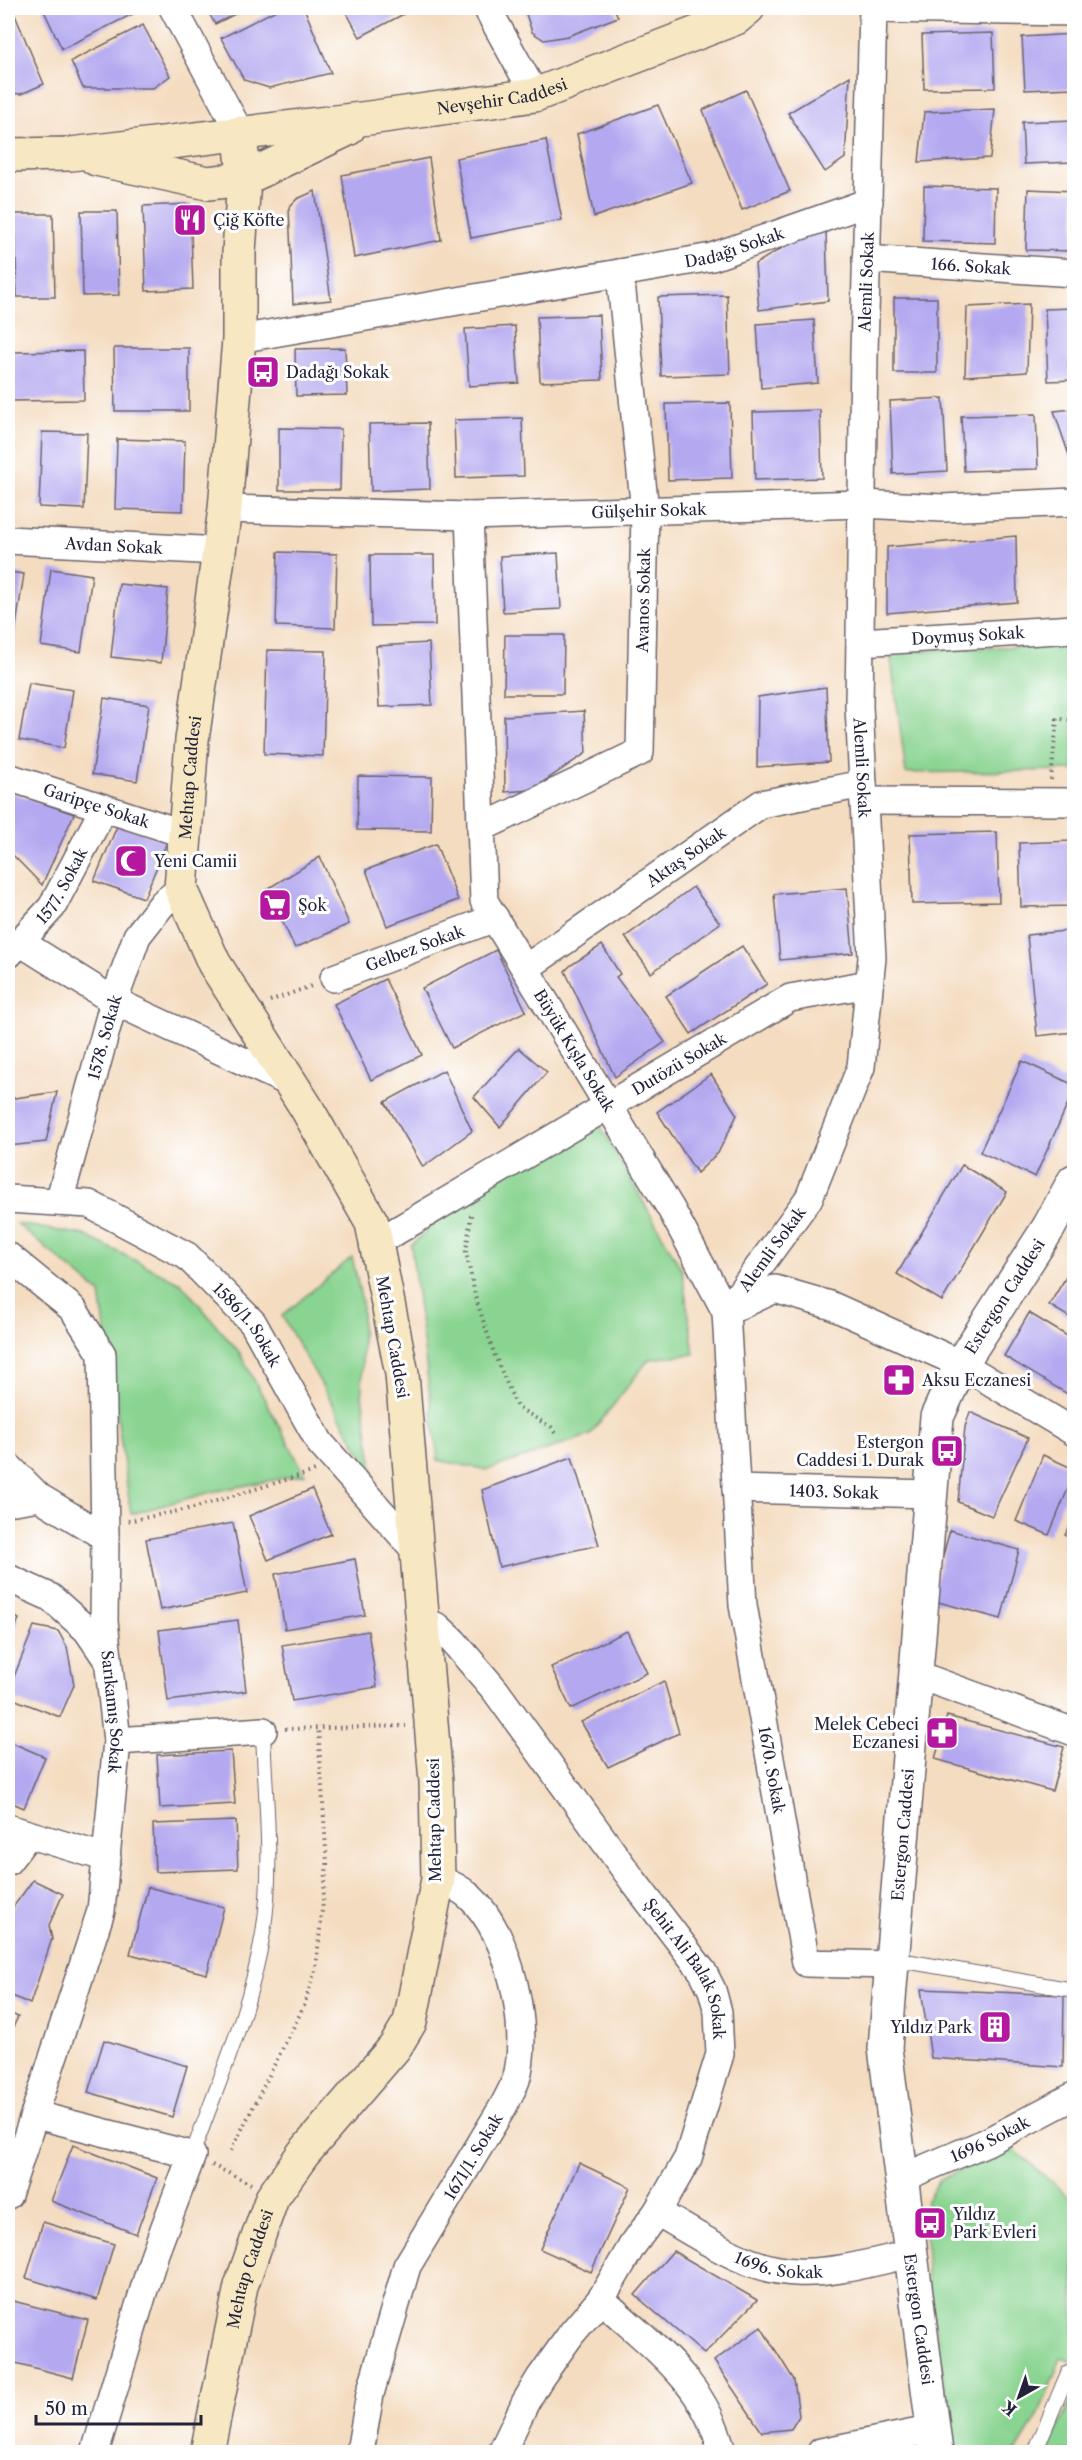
<svg xmlns="http://www.w3.org/2000/svg" width="1082" height="2460" font-family="'Libre Caslon Text',serif">
<rect width="100%" height="100%" fill="#fff"/>
<filter id="ink" filterUnits="userSpaceOnUse"><feTurbulence type="fractalNoise" baseFrequency=".0167" numOctaves="2"/><feDisplacementMap in="SourceGraphic" scale="12" xChannelSelector="R" yChannelSelector="G"/><feConvolveMatrix kernelMatrix="1 2 1 2 8 2 1 2 1" color-interpolation-filters="sRGB"/></filter>
<filter id="wash" filterUnits="userSpaceOnUse"><feTurbulence type="fractalNoise" baseFrequency=".008" numOctaves="4" result="noise"/><feDisplacementMap in="SourceGraphic" scale="24" xChannelSelector="R" yChannelSelector="G"/><feGaussianBlur stdDeviation="1.35" result="paint"/><feColorMatrix in="noise" values="0 0 0 0 0 0 0 0 0 0 0 0 0 0 0 0 0 1.4 0 .05"/><feComposite in="paint" operator="in"/></filter>
<g filter="url(#wash)">
<rect width="100%" height="100%" fill="#f4dcc0"/>
<g fill="#8ad491" stroke="#567b66" stroke-width="1.5">
<polygon points="1074,644 1074,770 906,773 890,652"/>
<polygon points="598,1122 682,1270 694,1354 649,1359 590,1435 487,1470 438,1460 411,1245 475,1187"/>
<polygon points="17,1224 84,1235 181,1283 239,1352 305,1474 211,1492 131,1514 100,1293"/>
<polygon points="352,1257 362,1302 362,1395 374,1476 282,1316"/>
<polygon points="1011,2147 1069,2197 1074,2199 1074,2362 1061,2358 1039,2414 1016,2452 956,2452 927,2279 926,2202 939,2180"/>
<polygon points="1074,2394 1074,2452 1047,2452"/>
</g>
<g id="blocks">
<g fill="#b4a9f0">
<polygon points="8,8 12,8 44,84 21,94 8,93"/>
<polygon points="46,8 135,8 137,12 62,49 43,9"/>
<polygon points="206,8 247,8 215,24"/>
<polygon points="280,8 304,8 331,73 269,88 244,80 221,38"/>
<polygon points="344,8 415,8 360,37"/>
<polygon points="524,8 614,8 618,17 568,36 544,40 532,32"/>
<polygon points="143,25 170,76 153,88 83,88 71,61"/>
<polygon points="993,33 995,88 924,89 922,35"/>
<polygon points="1074,34 1074,88 1025,90 1022,37"/>
<polygon points="850,76 845,158 825,172 788,113"/>
<polygon points="746,90 790,191 742,210 703,110"/>
<polygon points="658,105 692,183 594,217 577,134"/>
<polygon points="995,109 990,158 919,162 924,112"/>
<polygon points="1074,120 1074,162 1024,164 1022,122"/>
<polygon points="546,140 562,220 471,238 456,158"/>
<polygon points="429,158 441,240 354,258 342,175"/>
<polygon points="924,186 996,188 995,243 923,241"/>
<polygon points="1028,189 1074,191 1074,251 1026,250"/>
<polygon points="315,191 331,300 293,304 289,207 297,199"/>
<polygon points="190,204 193,289 146,291 143,206"/>
<polygon points="81,211 117,211 119,295 83,296"/>
<polygon points="15,214 53,214 55,297 17,297"/>
<polygon points="826,230 828,301 759,310 755,264 809,232"/>
<polygon points="727,295 730,374 661,376 658,297"/>
<rect x="894" y="298" width="43" height="75"/>
<polygon points="1029,304 1027,372 965,376 967,307"/>
<polygon points="1074,308 1074,380 1048,381 1045,309"/>
<polygon points="599,315 602,380 540,382 537,317"/>
<polygon points="814,320 818,383 761,388 757,324"/>
<polygon points="515,326 519,383 469,386 465,329"/>
<polygon points="114,348 189,348 189,411 115,411"/>
<polygon points="345,348 347,395 296,396 295,349"/>
<polygon points="83,351 84,400 11,401 10,352"/>
<polygon points="943,398 947,471 893,474 890,401"/>
<polygon points="730,403 732,478 668,480 666,404"/>
<polygon points="1074,409 1074,470 1054,411"/>
<polygon points="820,410 822,478 755,480 753,412"/>
<polygon points="1036,414 1038,469 964,471 961,416"/>
<polygon points="522,418 524,476 456,478 454,420"/>
<polygon points="428,423 430,489 371,491 369,424"/>
<polygon points="279,428 341,429 340,490 279,490"/>
<polygon points="42,432 87,433 84,509 39,507"/>
<polygon points="117,439 185,441 183,511 115,509"/>
<polygon points="1016,536 1017,602 887,613 887,547"/>
<polygon points="278,552 337,554 335,628 276,626"/>
<polygon points="558,553 561,609 503,612 500,556"/>
<polygon points="370,555 434,555 435,625 371,626"/>
<polygon points="51,569 92,575 81,652 41,646"/>
<polygon points="8,572 24,574 13,645 8,644"/>
<polygon points="119,584 168,589 161,663 111,657"/>
<polygon points="505,635 564,635 563,694 504,694"/>
<polygon points="429,643 432,705 379,707 376,646"/>
<polygon points="267,650 326,651 323,756 264,754"/>
<polygon points="29,683 73,690 64,748 19,740"/>
<polygon points="826,687 829,762 757,767 758,697"/>
<polygon points="104,698 149,705 137,781 92,774"/>
<polygon points="584,711 586,753 531,790 505,792 504,716"/>
<polygon points="358,776 432,777 431,831 357,830"/>
<polygon points="8,791 74,814 42,885 8,850"/>
<polygon points="118,824 167,842 144,898 94,881"/>
<polygon points="997,832 999,902 912,904 910,834"/>
<polygon points="1074,841 1074,906 1021,907 1019,843"/>
<polygon points="436,844 458,900 387,926 366,870"/>
<polygon points="320,857 349,924 295,948 267,889"/>
<polygon points="693,887 720,923 651,973 625,937"/>
<polygon points="847,888 853,953 780,960 774,894"/>
<polygon points="1074,930 1074,1032 1037,1036 1027,935"/>
<polygon points="602,945 620,974 616,977 665,1042 615,1077 565,971 571,965"/>
<polygon points="742,946 767,984 691,1034 666,996"/>
<polygon points="496,950 526,1011 452,1048 422,988"/>
<polygon points="385,979 422,1055 371,1080 334,1004"/>
<polygon points="519,1048 547,1072 500,1127 474,1097"/>
<polygon points="1022,1061 1074,1085 1074,1090 1035,1177 980,1152"/>
<polygon points="444,1070 472,1131 423,1167 385,1102"/>
<polygon points="711,1074 737,1115 718,1153 697,1173 657,1112"/>
<polygon points="57,1092 46,1142 8,1146 8,1099"/>
<polygon points="962,1165 1007,1192 942,1301 897,1274"/>
<polygon points="1074,1264 1074,1320 1049,1305"/>
<polygon points="1029,1313 1074,1340 1074,1398 1004,1356"/>
<polygon points="970,1412 1028,1438 992,1516 958,1502 965,1427"/>
<polygon points="1043,1455 1074,1469 1074,1474 1049,1535 1016,1521"/>
<polygon points="572,1457 599,1545 499,1567 482,1490"/>
<polygon points="312,1489 331,1534 268,1560 249,1516"/>
<polygon points="1074,1519 1074,1540 1065,1535"/>
<polygon points="233,1523 247,1593 160,1610 146,1539"/>
<polygon points="950,1530 1019,1550 1001,1619 931,1600"/>
<polygon points="355,1559 365,1615 285,1629 275,1574"/>
<polygon points="8,1613 19,1619 8,1643"/>
<polygon points="238,1620 246,1691 168,1701 159,1630"/>
<polygon points="34,1626 58,1631 67,1647 74,1685 60,1717 8,1697 8,1692"/>
<polygon points="368,1631 377,1687 292,1701 282,1645"/>
<polygon points="627,1631 647,1673 571,1709 551,1667"/>
<polygon points="664,1681 679,1733 608,1767 581,1722"/>
<polygon points="947,1716 1064,1747 1052,1791 935,1759"/>
<polygon points="8,1741 45,1757 24,1808 8,1801"/>
<polygon points="231,1751 235,1804 160,1808 157,1755"/>
<polygon points="236,1821 238,1869 155,1872 153,1824"/>
<polygon points="33,1880 63,1894 49,1925 52,1939 30,2004 8,1994 8,1914"/>
<polygon points="148,1887 224,1907 207,1974 130,1954"/>
<polygon points="921,1989 1064,1995 1063,2067 931,2058"/>
<polygon points="8,2012 18,2017 8,2037"/>
<polygon points="104,2040 187,2066 172,2117 88,2092"/>
<polygon points="73,2145 157,2178 136,2234 51,2201"/>
<polygon points="579,2163 630,2187 591,2272 540,2249"/>
<polygon points="43,2222 114,2244 97,2300 26,2278"/>
<polygon points="673,2251 757,2300 704,2354 635,2295"/>
<polygon points="13,2301 88,2320 73,2378 8,2361 8,2323"/>
<polygon points="761,2327 794,2380 799,2416 791,2429 762,2432 714,2361"/>
</g>
</g>
</g>
<g filter="url(#ink)">
<use href="#blocks" fill-opacity="0" stroke="#6c636a" stroke-width="1.5"/>
<g fill="none" stroke-linecap="round" stroke-linejoin="round">
<g stroke="#6c636a" stroke-width="16">
<g id="service">
<polyline points="891,1965 911,1962 1074,1990"/>
<path d="M192 2155C218 2083 251 2009 263 1933 274 1867 265 1797 263 1731"/>
<polyline points="1035,2452 1068,2373 1074,2375"/>
</g>
</g>
<g stroke="#6c636a" stroke-width="30">
<g id="minor">
<polyline points="173,8 240,133"/>
<polyline points="487,8 535,95"/>
<polyline points="873,8 873,9 1074,12"/>
<path id="s1" d="M873 9 864 353 859 706 872 958 861 1067 809 1198 726 1312 743 1605 806 1963 891 1965"/>
<path id="s2" d="M866 259 1074 273"/>
<path id="s3" d="M239 339 712 257 869 202"/>
<path id="s4" d="M225 509 469 516 862 504 943 508 1074 502"/>
<path id="s5" d="M469 516 484 901 671 1209 726 1312 775 1289 830 1305 961 1364 1074 1432"/>
<path id="s6" d="M8 540 220 551"/>
<path id="s7" d="M860 642 1074 629"/>
<path id="s8" d="M8 777 185 834"/>
<polyline points="864,801 1074,802"/>
<path id="s9" d="M481 828 640 752 645 511 620 273"/>
<polyline points="20,942 114,1001 290,1083"/>
<path id="s10" d="M9 954 52 907 104 808"/>
<path id="s11" d="M526 968 761 804 863 784"/>
<path id="s12" d="M334 978 495 918"/>
<path id="s13" d="M8 1199 89 1204 187 1256 253 1323 320 1443 416 1551"/>
<path id="s14" d="M59 1202 114 1001 137 936 163 903 181 889"/>
<path id="s15" d="M376 1243 790 998 869 984"/>
<path id="s16" d="M8 1256 73 1309 102 1354 105 1537 104 1621 117 1741 101 1911 8 2195"/>
<polyline points="8,1466 39,1497"/>
<path id="s17" d="M736 1489 931 1494"/>
<polyline points="8,1502 39,1497 105,1537"/>
<polyline points="8,1578 50,1597 87,1630 106,1658"/>
<path id="s18" d="M421 1620 438 1627 453 1641 495 1690 634 1882 703 1972 712 1990 718 2012 720 2054 688 2158 657 2212 632 2246 601 2299 572 2333 540 2378 525 2403 502 2452"/>
<polyline points="915,1674 1074,1732"/>
<polyline points="117,1741 263,1731"/>
<polyline points="8,1828 107,1858"/>
<polyline points="8,1861 28,1835"/>
<polyline points="36,2115 192,2155 155,2253 95,2452"/>
<path id="s19" d="M902 2178 987 2142 1074 2096"/>
<path id="s20" d="M657 2212C700 2236 745 2270 796 2272 834 2274 873 2262 910 2254"/>
<path d="M601 2299C651 2346 705 2381 722 2452"/>
<path id="s21" d="M360 2452 370 2394 407 2266 504 2105C508 2097 513 2088 516 2080 531 2029 510 1933 470 1897 460 1888 450 1884 438 1879"/>
<polyline points="821,2452 934,2429"/>
</g>
</g>
<g stroke="#6c636a" stroke-width="36">
<g id="tertiary">
<path id="s22" d="M936 2452 885 2048 937 1417 961 1364 1049 1227 1074 1181"/>
</g>
</g>
<g stroke="#6c636a" stroke-width="36">
<g id="secondary">
<path id="s23" d="M8 155 71 154 369 118 535 95 736 18 748 8"/>
<polyline points="96,159 208,183 244,179 348,129"/>
<path id="s24" d="M207 2452 241 2286 272 2198 303 2154 395 2047 410 2022 438 1879 436 1782 402 1374 372 1223 306 1107 214 963 181 889 192 740 225 509 239 339V252L244 179 240 133"/>
</g>
</g>
<g stroke="#6c636a" stroke-width="4" stroke-dasharray="1.5 4.5" stroke-linecap="butt">
<polyline points="1051,780 1057,719 1074,720"/>
<polyline points="270,1001 314,985"/>
<polyline points="471,1215 466,1252 476,1299 495,1356 517,1407 551,1427 557,1436"/>
<polyline points="128,1521 193,1508 315,1471"/>
<polyline points="285,1729 406,1726"/>
<polyline points="231,2151 304,2006 316,1967 327,1864 318,1727"/>
<polyline points="212,2165 251,2184"/>
</g>
<use href="#service" stroke="#fff" stroke-width="14"/>
<use href="#minor" stroke="#fff" stroke-width="27"/>
<use href="#tertiary" stroke="#fff" stroke-width="33"/>
<use href="#secondary" stroke="#f7e8c3" stroke-width="33"/>
</g>
</g>
<defs>
<g id="restaurant-square" transform="scale(1.725)"><rect x="-9" y="-9" width="18" height="18" rx="4" fill="#b5179e" stroke="#fff"/><path d="M-5-6h1v4h1v-4h1v4h1v-4h1v5L-1.5 .5V6h-2V.5L-5-1ZM5-6V6H3V1.5H1.5Q1.5-4 5-6Z" fill="#fff"/></g>
<g id="bus-square" transform="scale(1.725)"><rect x="-9" y="-9" width="18" height="18" rx="4" fill="#b5179e" stroke="#fff"/><path d="M-5-6H5V4H4V6H2V4H-2V6H-4V4H-5ZM-3.5-4V0h7V-4ZM-3.5 1.2v1.5H-2V1.2ZM2 1.2v1.5H3.5V1.2Z" fill="#fff"/></g>
<g id="mosque-square" transform="scale(1.725)"><rect x="-9" y="-9" width="18" height="18" rx="4" fill="#b5179e" stroke="#fff"/><path d="M3.5-4.9A6 6 0 1 0 3.5 4.9A5 5 0 1 1 3.5-4.9Z" fill="#fff"/></g>
<g id="supermarket-square" transform="scale(1.725)"><rect x="-9" y="-9" width="18" height="18" rx="4" fill="#b5179e" stroke="#fff"/><path d="M-6-5.5h2.5l.6 2H6L4.5 2H-2.5L-4.4-4H-6ZM-1.5 3.2a1.3 1.3 0 1 0 .1 0ZM3 3.2a1.3 1.3 0 1 0 .1 0Z" fill="#fff"/></g>
<g id="pharmacy-square" transform="scale(1.725)"><rect x="-9" y="-9" width="18" height="18" rx="4" fill="#b5179e" stroke="#fff"/><path d="M-2-6h4v4h4v4h-4v4h-4v-4h-4v-4h4Z" fill="#fff"/></g>
<g id="building-square" transform="scale(1.725)"><rect x="-9" y="-9" width="18" height="18" rx="4" fill="#b5179e" stroke="#fff"/><path d="M-4-6H4V6H1V3H-1V6H-4ZM-2.5-4.3h1.7v1.8h-1.7ZM.8-4.3h1.7v1.8H.8ZM-2.5-1h1.7V.8h-1.7ZM.8-1h1.7V.8H.8Z" fill="#fff"/></g>
</defs>
<g fill-rule="evenodd">
<use href="#restaurant-square" x="190" y="220"/>
<use href="#bus-square" x="263" y="372"/>
<use href="#mosque-square" x="131" y="861"/>
<use href="#supermarket-square" x="275" y="905"/>
<use href="#pharmacy-square" x="899" y="1380"/>
<use href="#bus-square" x="947" y="1451"/>
<use href="#pharmacy-square" x="942" y="1733"/>
<use href="#building-square" x="995" y="2027"/>
<use href="#bus-square" x="930" y="2223"/>
</g>
<g text-anchor="middle" stroke-width="6" stroke-linejoin="round" paint-order="stroke">
<g font-size="16" fill="#22223b" stroke="#fff">
<text dy="6" stroke="none"><textPath href="#s23" startOffset="498">Nevşehir Caddesi</textPath></text>
<text dy="6" stroke="none"><textPath href="#s3" startOffset="504">Dadağı Sokak</textPath></text>
<text dy="6" stroke="none"><textPath href="#s2" startOffset="105">166. Sokak</textPath></text>
<text transform="translate(866 282) rotate(-88)" y="6">Alemli Sokak</text>
<text dy="6" stroke="none"><textPath href="#s4" startOffset="424">Gülşehir Sokak</textPath></text>
<text dy="6" stroke="none"><textPath href="#s6" startOffset="106">Avdan Sokak</textPath></text>
<text dy="6" stroke="none"><textPath href="#s9" startOffset="328">Avanos Sokak</textPath></text>
<text dy="6" stroke="none"><textPath href="#s7" startOffset="108">Doymuş Sokak</textPath></text>
<text dy="6" stroke="none"><textPath href="#s1" startOffset="759">Alemli Sokak</textPath></text>
<text dy="6" stroke="none"><textPath href="#s24" startOffset="1790">Mehtap Caddesi</textPath></text>
<text dy="6" stroke="none"><textPath href="#s8" startOffset="93">Garipçe Sokak</textPath></text>
<text dy="6" stroke="none"><textPath href="#s11" startOffset="195">Aktaş Sokak</textPath></text>
<text dy="6" stroke="none"><textPath href="#s10" startOffset="87">1577. Sokak</textPath></text>
<text dy="6" stroke="none"><textPath href="#s12" startOffset="86">Gelbez Sokak</textPath></text>
<text dy="6" stroke="none"><textPath href="#s14" startOffset="171">1578. Sokak</textPath></text>
<text dy="6" stroke="none"><textPath href="#s5" startOffset="560">Büyük Kışla Sokak</textPath></text>
<text dy="6" stroke="none"><textPath href="#s15" startOffset="352">Dutözü Sokak</textPath></text>
<text transform="translate(772 1249) rotate(-54)" y="6">Alemli Sokak</text>
<text dy="6" stroke="none"><textPath href="#s22" startOffset="1179">Estergon Caddesi</textPath></text>
<text dy="6" stroke="none"><textPath href="#s13" startOffset="284">1586/1. Sokak</textPath></text>
<text transform="translate(393 1337) rotate(80)" y="6">Mehtap Caddesi</text>
<text dy="6" stroke="none"><textPath href="#s17" startOffset="98">1403. Sokak</textPath></text>
<text dy="6" stroke="none"><textPath href="#s16" startOffset="496">Sarıkamış Sokak</textPath></text>
<text dy="6" stroke="none"><textPath href="#s1" startOffset="1802">1670. Sokak</textPath></text>
<text transform="translate(434 1820) rotate(-91)" y="6">Mehtap Caddesi</text>
<text dy="6" stroke="none"><textPath href="#s22" startOffset="621">Estergon Caddesi</textPath></text>
<text dy="6" stroke="none"><textPath href="#s18" startOffset="444">Şehit Ali Balak Sokak</textPath></text>
<text dy="6" stroke="none"><textPath href="#s19" startOffset="96">1696 Sokak</textPath></text>
<text dy="6" stroke="none"><textPath href="#s21" startOffset="320">1671/1. Sokak</textPath></text>
<text dy="6" stroke="none"><textPath href="#s20" startOffset="135">1696. Sokak</textPath></text>
<text dy="6" stroke="none"><textPath href="#s24" startOffset="188">Mehtap Caddesi</textPath></text>
<text transform="translate(919 2319) rotate(82)" y="6">Estergon Caddesi</text>
</g>
<g font-size="16" fill="#22223b" stroke="#fff" text-anchor="start">
<text x="213" y="226">Çiğ Köfte</text>
<text x="286" y="378">Dadağı Sokak</text>
<text x="154" y="867">Yeni Camii</text>
<text x="298" y="911">Şok</text>
<text x="922" y="1386">Aksu Eczanesi</text>
<text x="924" y="1448" text-anchor="end">Estergon<tspan x="924" dy="18">Caddesi 1. Durak</tspan></text>
<text x="919" y="1730" text-anchor="end">Melek Cebeci<tspan x="919" dy="18">Eczanesi</tspan></text>
<text x="972" y="2033" text-anchor="end">Yıldız Park</text>
<text x="953" y="2220">Yıldız<tspan x="953" dy="18">Park Evleri</tspan></text>
</g>
</g>
<rect width="1082" height="2460" fill="none" stroke="#fff" stroke-width="30"/>
<g transform="translate(1019 2397) rotate(220)" stroke="#ffffff" stroke-width="4.5" paint-order="stroke">
<path d="M0-4.5L10 22L0 15L-10 22Z" fill="#22223b"/>
<text y="-9" font-size="16" font-weight="bold" text-anchor="middle" fill="#22223b">K</text>
</g>
<path d="M36 2415v9h165v-9" fill="none" stroke="#22223b" stroke-width="3"/>
<text x="45" y="2415" font-size="18" fill="#22223b" stroke="#ffffff" stroke-width="4.5" paint-order="stroke">50 m</text>
</svg>
